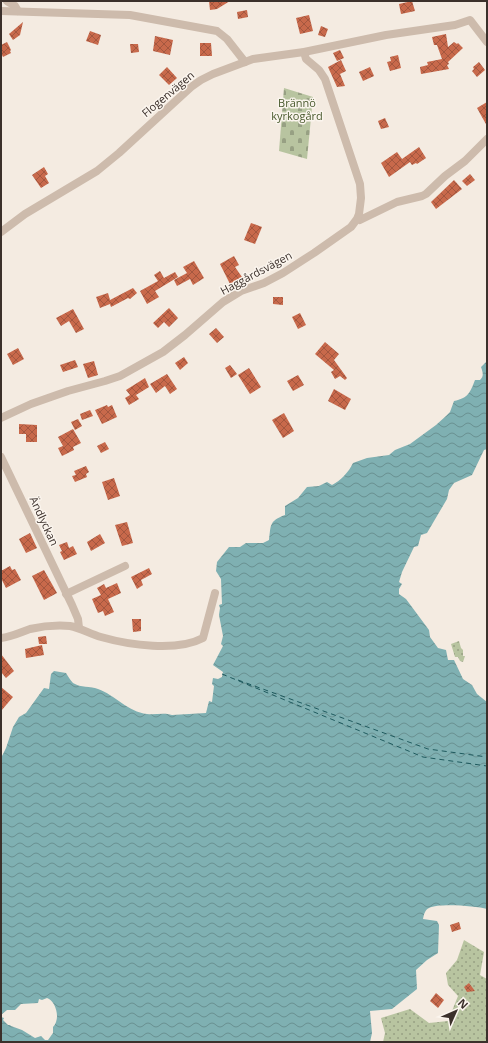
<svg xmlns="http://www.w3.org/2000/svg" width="488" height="1043" font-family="'Open Sans',sans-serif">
<defs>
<pattern id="grass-dots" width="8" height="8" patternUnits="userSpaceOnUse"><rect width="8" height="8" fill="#b8c4a0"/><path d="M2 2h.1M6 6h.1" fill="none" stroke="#97a083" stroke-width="1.8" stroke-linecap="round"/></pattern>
<pattern id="cemetery-stones" width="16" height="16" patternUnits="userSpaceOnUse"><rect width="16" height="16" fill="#b8c4a0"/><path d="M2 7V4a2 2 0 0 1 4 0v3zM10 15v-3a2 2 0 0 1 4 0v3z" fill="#97a083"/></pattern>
<pattern id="water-waves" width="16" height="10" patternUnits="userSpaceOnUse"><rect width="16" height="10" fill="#7fb0b2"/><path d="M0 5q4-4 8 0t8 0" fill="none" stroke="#699091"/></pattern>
<pattern id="building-cross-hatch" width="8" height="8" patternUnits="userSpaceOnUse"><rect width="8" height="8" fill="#c8694b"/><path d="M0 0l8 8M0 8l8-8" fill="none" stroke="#a4573f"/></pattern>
</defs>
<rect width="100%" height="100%" fill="#f4ebe1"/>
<g fill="url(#grass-dots)">
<polygon points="459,641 461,648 463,650 463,656 465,656 463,662 460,661 458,657 455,657 451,644"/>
<polygon points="464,940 484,952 480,975 487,979 487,1042 383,1042 385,1033 381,1018 410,1009 429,1023 448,1021 458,996 448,985 446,973 457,960"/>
</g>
<polygon fill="url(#cemetery-stones)" points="284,88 313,97 307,159 279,151"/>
<path fill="url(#water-waves)" d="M487 361V449L484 450 472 475 454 483 449 490 447 499 427 533 421 535 418 546 414 547 402 572 399 582 402 584 399 589V594L406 599 429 630 430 637 438 648 446 650 448 660H454L463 679 472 685 477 694 487 702V909C476 906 439 903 429 908 425 910 424 914 423 919L437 921 439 925 438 953 427 960 416 970 417 989 392 1009 370 1011 372 1033 370 1042H1V1017L4 1018 3 1020 8 1025H10L11 1026 22 1030 35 1038 41 1036 45 1040H48L53 1033V1027C61 1019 56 1001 47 998L42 1000 39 999 38 1003 21 1004 15 1010H7L1 1015V758L6 748 13 727 19 717 26 713 44 688 49 689 51 674 54 671 66 673C68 676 70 680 73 683 81 688 90 686 98 689 115 695 128 712 147 714 156 715 164 712 172 715L206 713 209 701 212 702 214 686 212 684 213 678 218 679 222 677 223 672 213 665 223 646 221 644 223 636 219 615 220 608 219 605 222 604 221 579 216 571 217 562 229 547H240L246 543H263L269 540C271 525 269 521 285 515V506L298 498 307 487 319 486 327 482 332 485C340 481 349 472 353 463L367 458 389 455 395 450 410 444 436 425 446 416 450 412 454 401C468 398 470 393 475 380H480C484 376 483 373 481 367Z"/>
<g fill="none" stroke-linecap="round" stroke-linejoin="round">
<g stroke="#1f5a5e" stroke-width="1" stroke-dasharray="5 4" stroke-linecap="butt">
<polyline points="222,674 423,757 487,766"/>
<polyline points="238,680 428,749 487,757"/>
</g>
</g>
<g fill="url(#building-cross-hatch)">
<polygon points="209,1 230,1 217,9 210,10"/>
<polygon points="412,1 415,11 401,14 399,4"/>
<polygon points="247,10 248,17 238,19 237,12"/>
<polygon points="309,15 313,31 300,34 296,18"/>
<polygon points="23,22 20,35 13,40 9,34"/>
<polygon points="321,26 328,29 325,37 318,35"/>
<polygon points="90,31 101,35 98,45 86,41"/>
<polygon points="446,34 448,47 454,42 457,44 458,43 463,48 448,62 449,64 447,65 449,69 421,74 420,67 428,65 427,62 442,59 437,45 434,45 432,37"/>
<polygon points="155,36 173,40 170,55 153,51"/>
<polygon points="7,42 11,50 10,51 11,53 3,57 1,53 1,45"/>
<polygon points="200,43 211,43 212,56 200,56"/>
<polygon points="130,44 138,44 139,52 131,53"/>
<polygon points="340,50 344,58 337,61 333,53"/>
<polygon points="398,55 401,68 390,71 387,62 391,61 390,57"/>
<polygon points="341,60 346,71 340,74 345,86 337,87 328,67"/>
<polygon points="479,62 485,70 477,77 472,71 474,69 473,67"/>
<polygon points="167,67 177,78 169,85 159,75"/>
<polygon points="370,67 374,76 363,81 359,72"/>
<polygon points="487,102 487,126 477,108"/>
<polygon points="385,118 389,127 381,129 378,121"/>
<polygon points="419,147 426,158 417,164 416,163 412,165 410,162 389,177 381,163 397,152 402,159"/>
<polygon points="44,167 48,174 45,176 49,183 41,188 32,175"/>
<polygon points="470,174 475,180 467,186 462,181"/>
<polygon points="454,180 462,189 436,209 431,202"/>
<polygon points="251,223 262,227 255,244 244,240"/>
<polygon points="234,256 239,265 235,267 242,277 230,284 220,264"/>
<polygon points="194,261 204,278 193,285 190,279 177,286 174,280 187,273 183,267"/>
<polygon points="160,271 164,278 175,272 178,277 155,291 159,297 147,304 140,291 158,281 154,275"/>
<polygon points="133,288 137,293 130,299 128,298 111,307 110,304 100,308 96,297 108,293 110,300"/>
<polygon points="273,297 283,297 283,305 273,304"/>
<polygon points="169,308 178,318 169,327 164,322 158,328 153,323"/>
<polygon points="73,309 84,329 76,333 69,321 61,326 56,318"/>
<polygon points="300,313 306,325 298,329 292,317"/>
<polygon points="216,328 224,337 217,343 209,334"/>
<polygon points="325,342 339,354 334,360 347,378 345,380 340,376 335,379 331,372 334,370 315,354"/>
<polygon points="18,348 24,359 13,365 7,354"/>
<polygon points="184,357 188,363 180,370 175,363"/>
<polygon points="75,360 78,367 63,372 60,365"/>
<polygon points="94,361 98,375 88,378 83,364"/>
<polygon points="230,365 237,374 231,378 225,368"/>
<polygon points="249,368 261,387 250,394 238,375"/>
<polygon points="167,374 177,389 170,394 165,386 156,393 150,384"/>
<polygon points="298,375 304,385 293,391 287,381"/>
<polygon points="145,378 149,387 136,395 139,399 129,405 125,398 130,395 126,390"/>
<polygon points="334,389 351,399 345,410 328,401"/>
<polygon points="107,405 108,407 112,405 117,417 102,424 95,410"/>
<polygon points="90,410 93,416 82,420 80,414"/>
<polygon points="284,413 294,431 283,438 272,420"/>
<polygon points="78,419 82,426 75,430 71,422"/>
<polygon points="19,424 37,425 37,442 26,442 26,434 19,434"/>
<polygon points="73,429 81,443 73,447 74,450 62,456 58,448 63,446 58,437"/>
<polygon points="105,442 109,449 101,453 97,446"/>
<polygon points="86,466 89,472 86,474 87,477 75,482 72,476 76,475 74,471"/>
<polygon points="114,478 120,496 108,500 102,482"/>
<polygon points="127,522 133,543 122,546 115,525"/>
<polygon points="30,533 37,548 26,553 19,539"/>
<polygon points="100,534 105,543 91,551 87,542"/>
<polygon points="67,542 69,548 73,546 77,554 64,560 60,552 62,551 59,545"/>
<polygon points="10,566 12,570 15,569 21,580 6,588 1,578 1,571"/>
<polygon points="149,568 152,574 141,580 143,585 137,589 131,577"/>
<polygon points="44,570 57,593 44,600 32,576"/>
<polygon points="117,583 121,593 108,599 114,612 105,616 103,611 98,613 92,599 101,595 97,588 104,584 106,588"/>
<polygon points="132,619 141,619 141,631 133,632"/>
<polygon points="46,636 47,644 39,644 38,637"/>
<polygon points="42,645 44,655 26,658 25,649"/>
<polygon points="1,654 14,671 6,678 1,672"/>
<polygon points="1,687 13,697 1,711"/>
<polygon points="459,922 461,929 452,932 450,925"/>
<polygon points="469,983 475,991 467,992 464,987"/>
<polygon points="436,993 444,1000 438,1008 430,1001"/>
</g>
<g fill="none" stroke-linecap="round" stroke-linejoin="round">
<g stroke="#cdbbac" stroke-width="8">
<polyline points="7,1 15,6 18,11"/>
<polyline points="1,11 130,15 217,31 227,39 245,62"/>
<polyline points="360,220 397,202 422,196 426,194 445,176 465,161 487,139"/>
<polyline points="1,232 25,214 97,171 119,153 191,87 201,80 213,74 253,59 304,52 386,35 455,25 470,20 487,42"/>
<polyline points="1,418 31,404 68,391 105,381 120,376 163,352 185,335 223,302 241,291 264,283 283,273 314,253 351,227 357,219 359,214 361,198 360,184 325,79 319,70 306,59 304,52"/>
<polyline points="1,457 72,605 78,619 79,628"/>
<polyline points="66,594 125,566"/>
<path d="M1 638C11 637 21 632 30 629 43 626 57 625 70 626 81 628 90 634 101 637 129 645 177 652 203 638L215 593"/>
</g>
</g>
<g text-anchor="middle" stroke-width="3" stroke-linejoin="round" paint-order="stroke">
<g font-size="11" fill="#3b302b" stroke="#fbf5ee">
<text transform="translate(168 94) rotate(-40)" y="4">Flogenvägen</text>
<text transform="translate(256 273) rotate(-28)" y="4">Haggårdsvägen</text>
<text transform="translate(44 521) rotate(65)" y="4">Ändlyckan</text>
</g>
<g font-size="11" fill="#4a5a2e" stroke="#fbf5ee">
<text x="297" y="107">Brännö<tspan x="297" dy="13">kyrkogård</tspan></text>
</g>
</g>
<rect width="488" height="1043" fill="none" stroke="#3b302b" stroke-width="4"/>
<g transform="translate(456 1011) rotate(45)" stroke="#fbf5ee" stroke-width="3" paint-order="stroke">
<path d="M0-3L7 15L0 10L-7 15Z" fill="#3b302b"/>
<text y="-6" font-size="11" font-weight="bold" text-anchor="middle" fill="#3b302b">N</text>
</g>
</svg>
